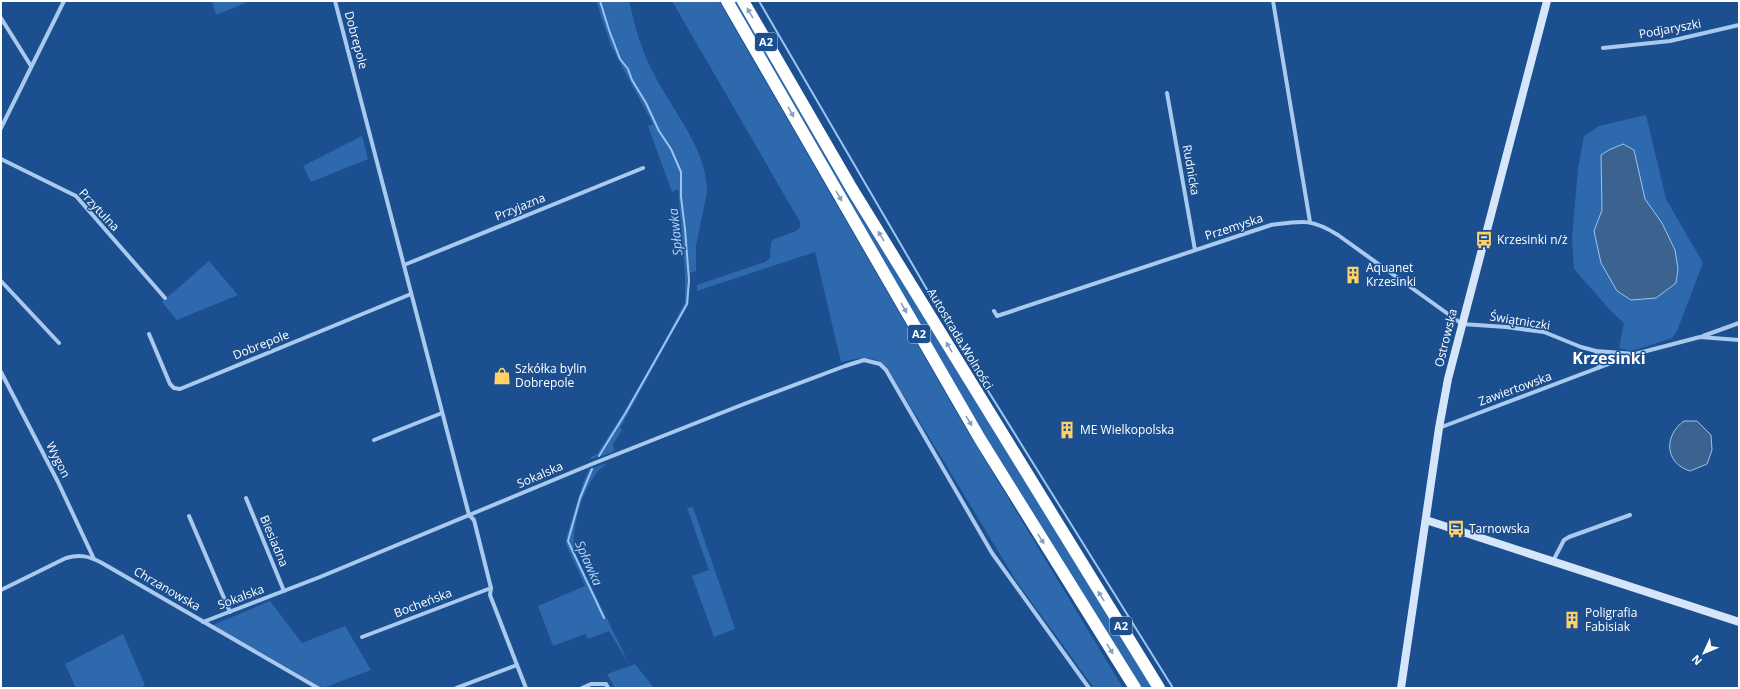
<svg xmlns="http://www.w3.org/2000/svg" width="1740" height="689" font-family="'Open Sans',sans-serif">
<rect width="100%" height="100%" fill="#1b4f8f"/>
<g fill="#2e69ad">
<polygon points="212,1 250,1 216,15"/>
<path d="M596 1H629C635 27 642 53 655 76 674 113 707 149 707 192L696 246V271L690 273 689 303 620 428 622 430 613 444 614 450 611 453 591 459V457L597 454 624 412 661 348 685 302V275L678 189 672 192 648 126 653 124 611 46Z"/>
<path d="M672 1H719L964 425 1123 688H1094L1015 579 886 366C870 354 859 358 841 362L815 252 697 291V285L765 262 770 258 771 242 774 239 796 231 800 228V222Z"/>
<polygon points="733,1 737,1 1153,688 1140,688 991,448"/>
<polygon points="1646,115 1666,199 1703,263 1677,331 1672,338 1632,351 1619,348 1624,323 1611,311 1574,269 1572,237 1578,168 1584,136 1599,126"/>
<polygon points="362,136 368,159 311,182 303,166"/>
<polygon points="209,261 238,295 177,320 162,302"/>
<path d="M608 463C602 467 597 471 593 478 581 496 570 532 575 553L630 666 635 664 654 688H615L607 674 630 666 609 631 588 639 585 634 553 646 538 606 585 586 566 544V538L583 483 589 469Z"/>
<polygon points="693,507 735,629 714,637 692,576 709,570 687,508"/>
<polygon points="270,601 302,643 345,626 371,670 323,688 213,625"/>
<polygon points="123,634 145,685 140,688 76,688 65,664"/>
</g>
<g fill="#3c6290" stroke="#9cc4f0">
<polygon points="1623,144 1634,150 1645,199 1662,223 1675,250 1678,269 1676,283 1656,298 1631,300 1617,291 1601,263 1594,231 1602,210 1601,155 1609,150"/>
<path d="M1684 421H1697L1711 435 1712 450 1707 464 1690 471C1664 463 1664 435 1684 421Z"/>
</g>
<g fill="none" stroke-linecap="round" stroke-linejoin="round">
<g stroke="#9cc4f0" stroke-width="2">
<polyline points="759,1 957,341 1173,688"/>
<polyline points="599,456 625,414 687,304 689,280 685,229 681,197 681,172 671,149 659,131 646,103 632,80 628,69 620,59 609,30 600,1"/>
<polyline points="592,469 580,498 568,541 604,618"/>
</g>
<g stroke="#a9c9ee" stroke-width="4">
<polyline points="335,1 469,515"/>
<polyline points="1273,1 1310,222"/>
<polyline points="1,18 31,66"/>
<polyline points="1603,48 1670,41 1739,25"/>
<polyline points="1167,93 1195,250"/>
<polyline points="1,128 64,1"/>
<polyline points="1,159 76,196 165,298"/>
<polyline points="404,265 643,168"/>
<polyline points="1,281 59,343"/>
<path d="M994 311 997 316 1271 225C1302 221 1311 218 1338 235L1462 324 1506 327 1544 332 1581 347 1596 351 1635 354"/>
<polyline points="149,334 170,384 174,388 180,389 411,294"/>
<polyline points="1703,336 1739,323"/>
<polyline points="1596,351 1600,362 1598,368"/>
<polyline points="1,372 58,482 94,559"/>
<polyline points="1439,428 1635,354 1700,337 1739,340"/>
<polyline points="374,440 442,413"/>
<polyline points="246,498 284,591"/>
<polyline points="189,516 230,612"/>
<polyline points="1553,561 1564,540 1569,537 1630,515"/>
<path d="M1 590 66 558C80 554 89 556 102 563L318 688"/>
<polyline points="203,622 320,577 592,464 744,404 845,366 864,360 880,364 886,370 992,553 1089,688"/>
<polyline points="362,637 491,588"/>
<polyline points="517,665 526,688"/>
<polyline points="456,688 517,665 490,595 491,588 474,520 469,515"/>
<polyline points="582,688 591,684 606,684 608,688"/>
</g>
<g stroke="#d6e6fa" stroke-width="8">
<polyline points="1426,520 1739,622"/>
<polyline points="1401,688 1439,428 1448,379 1547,1"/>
</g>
<g stroke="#fff" stroke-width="12">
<polyline points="727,1 980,439 1135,688"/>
<polyline points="743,1 852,189 1159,688"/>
</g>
</g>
<defs><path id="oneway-solid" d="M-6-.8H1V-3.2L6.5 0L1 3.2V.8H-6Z"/></defs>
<g fill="#829ec1">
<use href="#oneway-solid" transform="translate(750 13) rotate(-120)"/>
<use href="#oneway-solid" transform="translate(791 112) rotate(60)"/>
<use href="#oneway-solid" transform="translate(839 196) rotate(60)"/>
<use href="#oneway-solid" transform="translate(881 236) rotate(-121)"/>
<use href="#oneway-solid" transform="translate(904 308) rotate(60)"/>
<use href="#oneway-solid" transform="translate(949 347) rotate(-121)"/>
<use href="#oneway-solid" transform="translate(969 421) rotate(59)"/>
<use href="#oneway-solid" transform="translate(1041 539) rotate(58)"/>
<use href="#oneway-solid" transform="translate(1101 596) rotate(-122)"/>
<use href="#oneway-solid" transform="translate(1110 649) rotate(58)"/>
</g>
<defs>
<g id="bus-bare" transform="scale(1.38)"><path d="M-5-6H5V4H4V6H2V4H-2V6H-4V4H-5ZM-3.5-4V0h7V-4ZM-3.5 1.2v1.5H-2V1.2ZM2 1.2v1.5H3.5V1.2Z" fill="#ffd166" stroke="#1b4f8f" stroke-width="2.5" paint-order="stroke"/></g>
<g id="building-bare" transform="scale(1.38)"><path d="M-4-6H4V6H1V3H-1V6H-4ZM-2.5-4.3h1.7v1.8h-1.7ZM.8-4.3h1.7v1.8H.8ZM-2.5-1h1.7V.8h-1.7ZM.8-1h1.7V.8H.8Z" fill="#ffd166" stroke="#1b4f8f" stroke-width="2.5" paint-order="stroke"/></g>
<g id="shop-bare" transform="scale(1.38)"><path d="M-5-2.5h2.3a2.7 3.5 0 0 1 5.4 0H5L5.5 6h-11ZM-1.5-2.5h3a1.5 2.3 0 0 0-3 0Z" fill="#ffd166" stroke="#1b4f8f" stroke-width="2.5" paint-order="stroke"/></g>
</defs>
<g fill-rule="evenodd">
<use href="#bus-bare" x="1484" y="240"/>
<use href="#building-bare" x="1353" y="275"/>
<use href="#shop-bare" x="502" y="376"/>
<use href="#building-bare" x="1067" y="430"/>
<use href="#bus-bare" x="1456" y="529"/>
<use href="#building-bare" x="1572" y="620"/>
</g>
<g text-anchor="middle" stroke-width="3" stroke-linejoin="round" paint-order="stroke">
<g fill="#1b4f8f" stroke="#bbcadd" stroke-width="1">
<rect x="755" y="33" width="22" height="18" rx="3"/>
<rect x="908" y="325" width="22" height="18" rx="3"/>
<rect x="1110" y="617" width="22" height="18" rx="3"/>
</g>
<g font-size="11" font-weight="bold" fill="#fff">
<text x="766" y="46">A2</text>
<text x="919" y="338">A2</text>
<text x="1121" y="630">A2</text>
</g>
<g font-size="12" fill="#fff" stroke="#1b4f8f">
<text transform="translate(1670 29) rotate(-10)" y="4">Podjaryszki</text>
<text transform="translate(356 40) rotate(75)" y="4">Dobrepole</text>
<text transform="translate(1191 170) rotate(80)" y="4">Rudnicka</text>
<text transform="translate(520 207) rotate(-22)" y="4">Przyjazna</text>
<text transform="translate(99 210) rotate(47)" y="4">Przytulna</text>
<text transform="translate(1234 227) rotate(-18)" y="4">Przemyska</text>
<text transform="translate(1520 321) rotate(9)" y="4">Świątniczki</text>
<text transform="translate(1446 338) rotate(-76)" y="4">Ostrowska</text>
<text transform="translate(960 339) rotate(59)" y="4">Autostrada Wolności</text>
<text transform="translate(261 345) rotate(-22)" y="4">Dobrepole</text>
<text transform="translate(1515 389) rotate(-20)" y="4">Zawiertowska</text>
<text transform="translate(58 460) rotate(63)" y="4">Wygon</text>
<text transform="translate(540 475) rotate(-23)" y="4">Sokalska</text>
<text transform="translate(274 541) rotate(67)" y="4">Biesiadna</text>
<text transform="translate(167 589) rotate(30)" y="4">Chrzanowska</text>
<text transform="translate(241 597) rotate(-21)" y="4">Sokalska</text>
<text transform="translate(423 603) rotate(-21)" y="4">Bocheńska</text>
</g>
<g font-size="12" fill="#fff" stroke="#1b4f8f" text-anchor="start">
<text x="1497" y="244">Krzesinki n/ż</text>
<text x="1366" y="272">Aquanet<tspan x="1366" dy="14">Krzesinki</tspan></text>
<text x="515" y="373">Szkółka bylin<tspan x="515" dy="14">Dobrepole</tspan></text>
<text x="1080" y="434">ME Wielkopolska</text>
<text x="1469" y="533">Tarnowska</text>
<text x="1585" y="617">Poligrafia<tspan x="1585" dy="14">Fabisiak</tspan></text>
</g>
<g font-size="13" font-style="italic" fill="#b5d3f5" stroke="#1b4f8f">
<text transform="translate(675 232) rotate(-96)" y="5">Spławka</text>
<text transform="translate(589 563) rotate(66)" y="5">Spławka</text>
</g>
<g font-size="16" font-weight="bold" fill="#fff" stroke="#1b4f8f">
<text x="1609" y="364">Krzesinki</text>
</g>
</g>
<rect width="1740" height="689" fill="none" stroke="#ffffff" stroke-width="4"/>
<g transform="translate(1704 653) rotate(226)" stroke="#1b4f8f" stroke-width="3" paint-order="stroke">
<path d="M0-3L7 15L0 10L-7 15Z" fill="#ffffff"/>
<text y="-6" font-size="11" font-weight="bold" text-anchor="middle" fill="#ffffff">N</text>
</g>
</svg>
